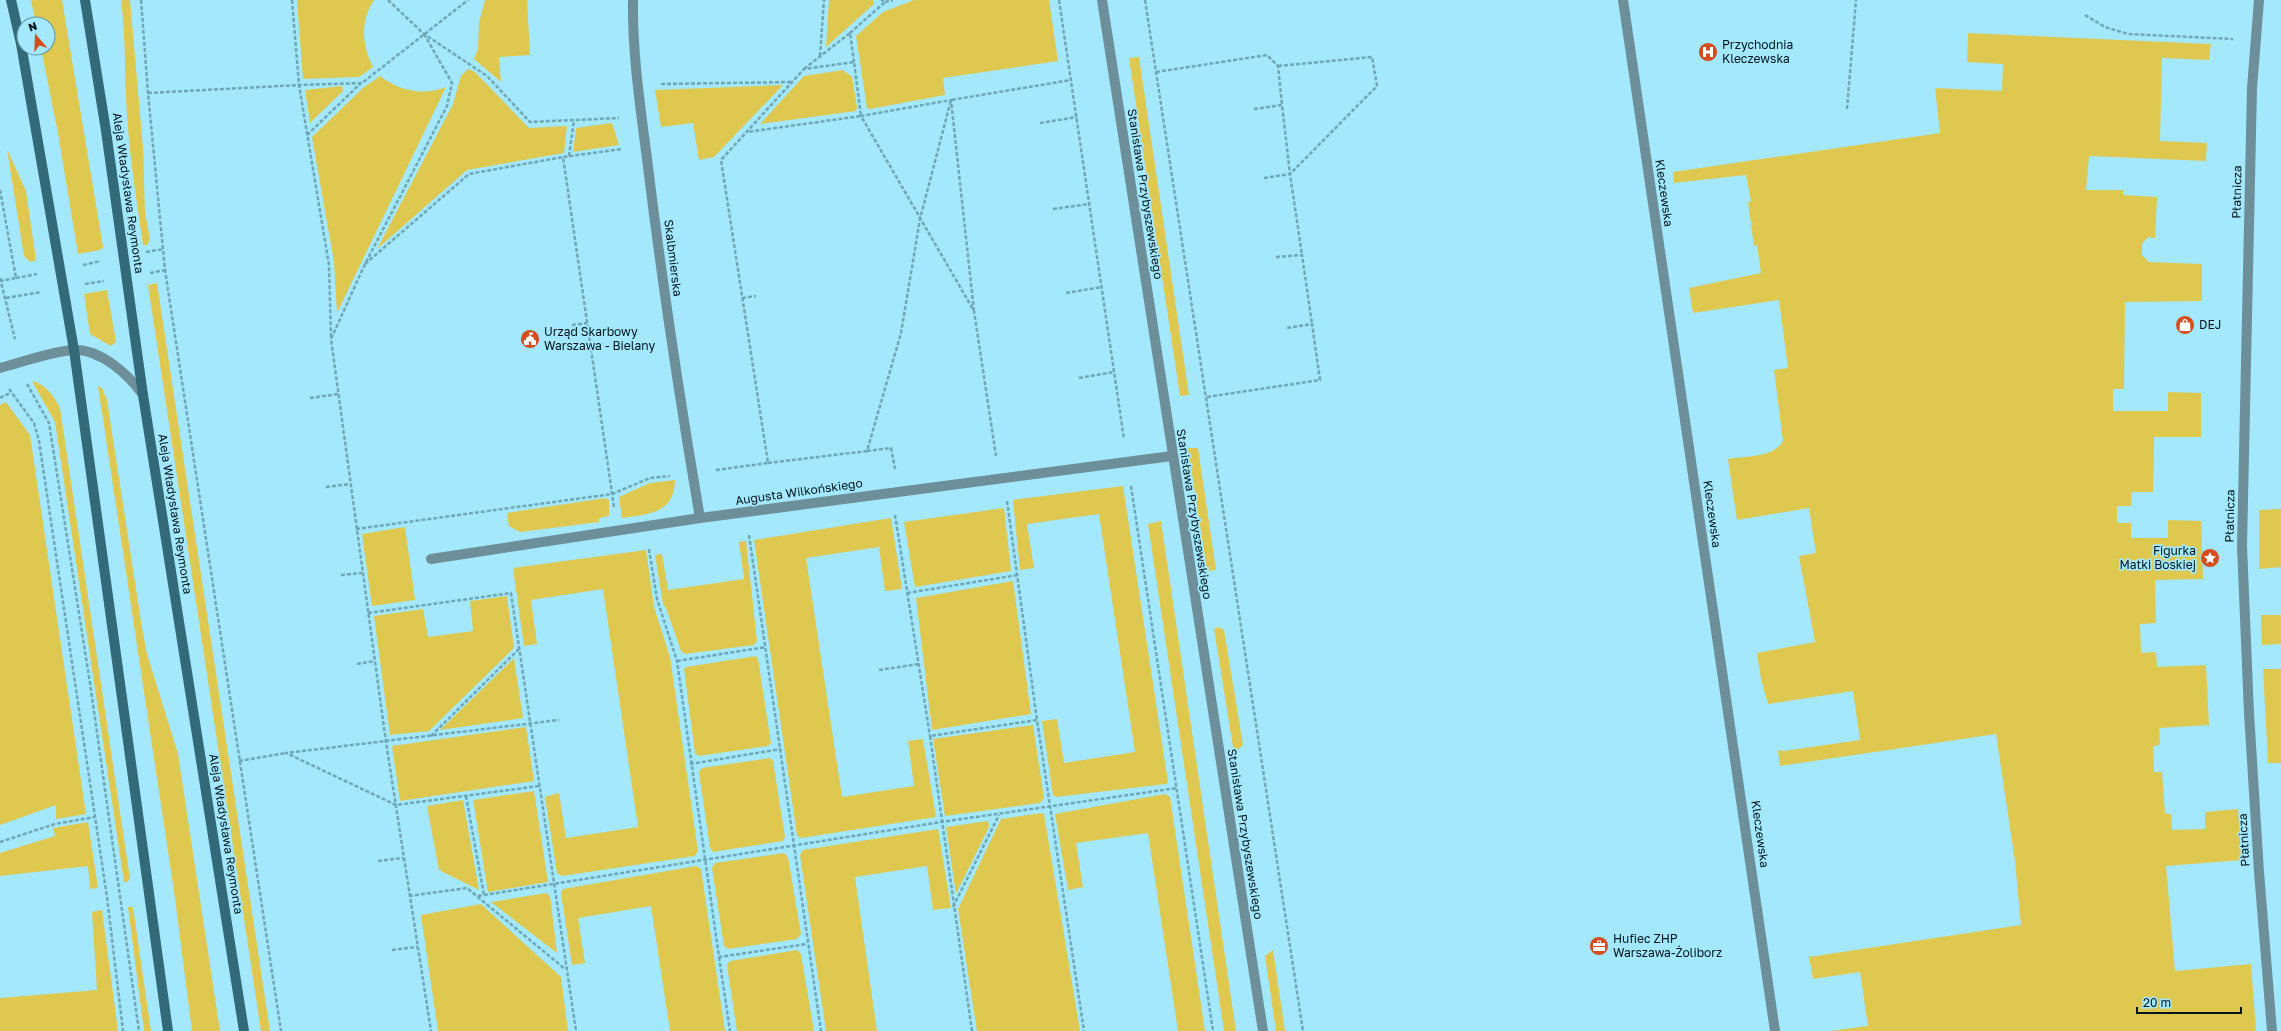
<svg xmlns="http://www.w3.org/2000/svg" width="2281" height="1031" font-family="'Golos Text',sans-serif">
<rect width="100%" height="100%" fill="#a3e8fc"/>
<g fill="#dfc850">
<polygon points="31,0 62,0 103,247 100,250 78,254 58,133 41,48 48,48 48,24 36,24"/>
<path d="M121 0H130L143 148 145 213 150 239 147 245H143C136 196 128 147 126 97 125 64 125 33 121 0Z"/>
<path d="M297 0H374C360 21 362 45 373 67L359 77 303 79Z"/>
<polygon points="485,0 527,0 530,55 499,57 501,82 474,59 478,49 479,23"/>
<polygon points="829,0 873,0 874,4 826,47"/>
<polygon points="914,0 1049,0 1058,61 943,78 945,95 870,109 867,108 856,36 883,12"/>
<path d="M1968 33 2211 44 2209 60 2162 58 2160 141 2207 143 2206 161 2089 156 2086 190H2123V195L2157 197 2155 238 2148 237 2142 244V255L2149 262 2202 264V301L2125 302 2124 389H2113V411H2168V392L2201 393V437H2154L2153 492H2132L2131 506H2117V523H2131V538H2168V520L2201 521 2203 579 2155 580 2156 623 2140 624 2141 653 2156 652 2157 667 2206 665 2209 725 2159 728 2160 745 2153 746 2154 772H2162L2165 814H2171L2172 830 2205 829V812L2238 809 2242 860 2166 866 2175 971 2251 964 2256 1031H1830L1868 1026 1860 972 1813 979 1809 957 2021 925 2015 861 1996 734 1780 766 1778 750 1784 751 1860 740 1853 691 1768 704 1761 679 1757 653 1815 642 1799 556 1816 553 1809 508 1737 520 1728 459C1745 456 1774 458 1783 441L1774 370 1788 368 1779 300 1693 313 1689 288 1761 273 1757 245 1754 246 1751 225 1754 224 1751 223 1748 202 1751 201 1746 175 1674 183 1673 172 1940 133 1935 88 2002 91 2003 64 1967 62Z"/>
<polygon points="1139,57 1189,395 1180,396 1129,58"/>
<polygon points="468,69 475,72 529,128 567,126 564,153 467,170 377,249 453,104 461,76"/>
<polygon points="843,70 852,77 857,107 856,111 760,124 804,76"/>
<path d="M380 76C399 91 423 96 446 87L337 313 334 262 312 137 363 88Z"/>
<polygon points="783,85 714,157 699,160 693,123 661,127 655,90"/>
<polygon points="342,86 343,91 310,123 305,90"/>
<polygon points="612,123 619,145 573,152 576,128"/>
<polygon points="7,149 26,191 36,260 30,262 24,256"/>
<polygon points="157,283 270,1031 261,1031 148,285"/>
<polygon points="107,290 116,342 111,346 90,334 84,294"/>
<path d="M32 381C46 384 54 396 60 408L130 879 127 882H124L55 422Z"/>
<polygon points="98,386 102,388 107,400 142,628 147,654 178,754 220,1031 192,1031 174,891"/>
<polygon points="6,402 30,435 86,814 56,819 56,805 0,825 0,405"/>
<polygon points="1198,448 1216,570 1207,571 1188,448"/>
<path d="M675 480C674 514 649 514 622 518L619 497 650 483Z"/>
<polygon points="1123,486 1168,782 1166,784 1056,797 1053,795 1042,721 1057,719 1064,763 1135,752 1099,514 1027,524 1034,568 1020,570 1013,500"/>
<polygon points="605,498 609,500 609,516 599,518 599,522 520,532 509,526 507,513"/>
<polygon points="1004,508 1011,571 915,587 904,522"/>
<polygon points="2281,509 2281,567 2259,569 2259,510"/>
<polygon points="891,518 902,589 885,591 879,547 806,558 842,797 914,786 908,741 923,739 936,817 801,838 797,835 754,540"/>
<polygon points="1161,521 1236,1031 1224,1031 1148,524"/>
<polygon points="405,527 415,600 372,606 362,534"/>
<polygon points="746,541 757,641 754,645 685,654 681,651 666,608 663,604 655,555 662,554 668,590 744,579 739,542"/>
<polygon points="646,550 654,607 670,657 698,851 695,856 562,876 557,873 545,797 559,793 566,838 638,827 603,589 531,600 537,644 524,646 513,568"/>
<polygon points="1013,581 1031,714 932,730 916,598"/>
<polygon points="507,596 514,648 429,731 390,735 374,616 423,609 428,637 473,631 470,601"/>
<polygon points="2261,615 2281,615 2281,644 2262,645"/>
<polygon points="1218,627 1224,630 1243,745 1234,753 1214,629"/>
<polygon points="756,656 758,659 771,743 768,746 699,756 695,753 684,669 686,667"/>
<polygon points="514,658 523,718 440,730"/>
<polygon points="2263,669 2281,669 2281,763 2268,763"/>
<polygon points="1033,725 1044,798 1040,803 945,816 933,739"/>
<polygon points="526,727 534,781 400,801 392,746"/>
<polygon points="770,758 773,761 785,837 783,841 713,852 710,848 699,772 702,768"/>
<polygon points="534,791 548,882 488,892 473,800"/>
<polygon points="1165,794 1170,797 1205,1031 1178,1031 1148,833 1076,843 1083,887 1068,890 1055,814"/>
<polygon points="463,800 479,890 439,870 427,806"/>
<polygon points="1042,813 1044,814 1080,1031 977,1031 958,909 1001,819"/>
<polygon points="988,821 989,827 956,894 946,827"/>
<polygon points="88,822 98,888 90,889 88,866 0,876 0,853 55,836 53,828"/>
<polygon points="938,829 951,908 933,910 927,866 855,877 877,1031 826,1031 800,855 803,850"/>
<polygon points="784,853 788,857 801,934 797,939 728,949 724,946 712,868 715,863"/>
<polygon points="696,866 701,869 725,1031 670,1031 651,906 578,918 585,963 572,965 561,893 563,889"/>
<polygon points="546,893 550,896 557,953 491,902"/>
<polygon points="481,904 561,977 568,1031 438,1031 421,915"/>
<polygon points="128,907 133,907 151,1031 144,1031"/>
<polygon points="102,910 118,1031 0,1031 0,998 97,990 92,912"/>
<polygon points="797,950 801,954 814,1031 737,1031 727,965 730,961"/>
<polygon points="1273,950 1285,1031 1276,1031 1265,956"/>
</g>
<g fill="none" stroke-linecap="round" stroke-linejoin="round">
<g stroke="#70a7b7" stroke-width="2.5" stroke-dasharray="4 2" stroke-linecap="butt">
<polyline points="141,0 148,93 165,270 281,1031"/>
<polyline points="292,0 299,85 362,83 468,0"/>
<polyline points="388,0 424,34 487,76 530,122 619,118"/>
<polyline points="1059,0 1124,439"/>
<polyline points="1145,0 1303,1031"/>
<polyline points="885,2 893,0"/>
<polyline points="2085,15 2105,27 2128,34 2233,39"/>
<polyline points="850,33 885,2 881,0"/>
<polyline points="424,34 452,83 447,106 365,264 469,174 563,157"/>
<polyline points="820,56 824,0"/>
<polyline points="1278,66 1372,57 1377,86 1290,174"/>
<polyline points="804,69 850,33 854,62"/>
<polyline points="1156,72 1267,55 1278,66 1282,105"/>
<polyline points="661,84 792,82"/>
<polyline points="148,93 299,85 329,265 331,338"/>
<polyline points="1254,109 1282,105 1290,174"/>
<polyline points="1847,109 1856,0"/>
<polyline points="1040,123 1077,117"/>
<polyline points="307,135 361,83"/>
<polyline points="569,156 574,120"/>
<polyline points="1264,178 1290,174 1302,255"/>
<polyline points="0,190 16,278 0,281"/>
<polyline points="1053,209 1089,204"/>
<polyline points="146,252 164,249"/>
<polyline points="1276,257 1302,255 1312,324"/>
<polyline points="365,264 331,339 386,742 431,1031"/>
<polyline points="83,265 101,261"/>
<polyline points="150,273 165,270"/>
<polyline points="0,278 15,339"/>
<polyline points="16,278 37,274"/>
<polyline points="85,284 104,281"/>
<polyline points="1066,293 1102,287"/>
<polyline points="6,298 41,292"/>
<polyline points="742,298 756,296"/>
<polyline points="974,311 951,100 861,116 974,311 996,456"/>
<polyline points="572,325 587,323"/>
<polyline points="1079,378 1114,372"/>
<polyline points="27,384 49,423 90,683 139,1031"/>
<polyline points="9,389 34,423 39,441 107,897 123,1031"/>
<polyline points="1207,397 1320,380 1312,324 1287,328"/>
<polyline points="0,398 10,393"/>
<polyline points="310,398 338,394"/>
<polyline points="867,451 891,448 895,469"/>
<polyline points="768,463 867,451 901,333 920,219 951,100 1071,80"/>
<polyline points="716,470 768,463 721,160 804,69 854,62 861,116 747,132"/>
<polyline points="1131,486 1213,1031"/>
<polyline points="326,487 350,484"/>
<polyline points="1007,501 1037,720"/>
<polyline points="614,507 563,157 622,149"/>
<polyline points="895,515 930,736"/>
<polyline points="356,529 612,494 650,478 670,476"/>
<polyline points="749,535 821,1031"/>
<polyline points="649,549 657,599 677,661 719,957 807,944"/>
<polyline points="341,575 362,573"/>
<polyline points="907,593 1018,575"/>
<polyline points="368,613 511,593 576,1031"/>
<polyline points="677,661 766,647"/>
<polyline points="357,664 375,661"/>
<polyline points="879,670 919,664"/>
<polyline points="431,736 519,649"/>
<polyline points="239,761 286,753"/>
<polyline points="690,764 781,749"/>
<polyline points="539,786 396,805 286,753 559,720"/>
<polyline points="466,796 484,895"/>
<polyline points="0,842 55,824 95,817"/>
<polyline points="378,861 403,858"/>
<polyline points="409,896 467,888 565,969"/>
<polyline points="478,896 941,822 1177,788"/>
<polyline points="953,907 999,815"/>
<polyline points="392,950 417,947"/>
<polyline points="719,957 730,1031"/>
<polyline points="972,1031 930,736 1037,720 1084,1031"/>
</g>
<g stroke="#6c8f99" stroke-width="10">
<path d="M633 0C632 61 643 123 650 183 664 295 681 407 700 518"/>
<polyline points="1102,0 1263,1031"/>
<polyline points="1623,0 1775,1031"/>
<polyline points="2259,0 2252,88 2242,546 2249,713 2259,872 2272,1031"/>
<path d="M0 368C24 362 48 352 73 350 100 348 129 375 143 395"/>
<polyline points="431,559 700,518 1172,456"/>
</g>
<g stroke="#326a79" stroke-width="10">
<polyline points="11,0 21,44 74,350 168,1031"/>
<polyline points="85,0 106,131 143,395 244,1031"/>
</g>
</g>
<defs>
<g id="hospital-disc" transform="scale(1)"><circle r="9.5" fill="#d54d1d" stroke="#a3e8fc"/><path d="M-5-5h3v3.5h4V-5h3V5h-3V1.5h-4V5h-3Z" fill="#fff"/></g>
<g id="shop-disc" transform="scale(1)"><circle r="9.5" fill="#d54d1d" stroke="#a3e8fc"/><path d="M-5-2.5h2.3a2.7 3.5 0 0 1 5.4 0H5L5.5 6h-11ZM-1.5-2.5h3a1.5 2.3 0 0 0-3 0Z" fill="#fff"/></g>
<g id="civic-disc" transform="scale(1)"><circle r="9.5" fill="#d54d1d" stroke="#a3e8fc"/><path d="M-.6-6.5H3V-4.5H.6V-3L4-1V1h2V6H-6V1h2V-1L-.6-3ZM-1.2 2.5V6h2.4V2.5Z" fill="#fff"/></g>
<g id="sight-disc" transform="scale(1)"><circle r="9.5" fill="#d54d1d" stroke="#a3e8fc"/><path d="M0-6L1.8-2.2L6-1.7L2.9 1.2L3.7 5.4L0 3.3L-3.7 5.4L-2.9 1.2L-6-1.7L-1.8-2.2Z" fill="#fff"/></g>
<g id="office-disc" transform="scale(1)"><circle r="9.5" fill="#d54d1d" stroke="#a3e8fc"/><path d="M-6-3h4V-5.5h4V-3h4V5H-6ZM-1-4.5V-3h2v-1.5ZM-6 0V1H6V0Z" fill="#fff"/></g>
</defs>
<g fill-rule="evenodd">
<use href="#hospital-disc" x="1708" y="52"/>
<use href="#shop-disc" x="2185" y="325"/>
<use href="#civic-disc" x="530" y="339"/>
<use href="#sight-disc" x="2210" y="558"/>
<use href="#office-disc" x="1599" y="946"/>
</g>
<g text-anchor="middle" stroke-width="3.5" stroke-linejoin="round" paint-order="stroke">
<g font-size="12" fill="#00151c" stroke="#a3e8fc" text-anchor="start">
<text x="1722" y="49">Przychodnia<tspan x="1722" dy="14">Kleczewska</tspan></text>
<text x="2199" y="329">DEJ</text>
<text x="544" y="336">Urząd Skarbowy<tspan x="544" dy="14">Warszawa - Bielany</tspan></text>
<text x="2196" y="555" text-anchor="end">Figurka<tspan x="2196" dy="14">Matki Boskiej</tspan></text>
<text x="1613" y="943">Hufiec ZHP<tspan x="1613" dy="14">Warszawa-Żoliborz</tspan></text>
</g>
<g font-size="12" fill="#00151c" stroke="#a3e8fc">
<text transform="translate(2237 192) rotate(-89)" y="4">Płatnicza</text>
<text transform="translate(128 193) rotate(82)" y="4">Aleja Władysława Reymonta</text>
<text transform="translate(1664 193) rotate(82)" y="4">Kleczewska</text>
<text transform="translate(1145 194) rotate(81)" y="4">Stanisława Przybyszewskiego</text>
<text transform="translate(673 258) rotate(83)" y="4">Skalbmierska</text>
<text transform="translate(799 492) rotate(-8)" y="4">Augusta Wilkońskiego</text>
<text transform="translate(175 514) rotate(81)" y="4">Aleja Władysława Reymonta</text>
<text transform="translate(1194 514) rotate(81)" y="4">Stanisława Przybyszewskiego</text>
<text transform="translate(1712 514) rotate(82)" y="4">Kleczewska</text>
<text transform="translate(2230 516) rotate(-89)" y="4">Płatnicza</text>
<text transform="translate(226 834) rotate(81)" y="4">Aleja Władysława Reymonta</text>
<text transform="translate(1245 834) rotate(81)" y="4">Stanisława Przybyszewskiego</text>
<text transform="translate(1760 834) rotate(82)" y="4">Kleczewska</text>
<text transform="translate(2244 840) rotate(-93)" y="4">Płatnicza</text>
</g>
</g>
<g transform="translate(36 36) rotate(341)"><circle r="19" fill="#a3e8fc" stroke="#6294a2"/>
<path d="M0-3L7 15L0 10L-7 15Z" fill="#d54d1d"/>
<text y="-6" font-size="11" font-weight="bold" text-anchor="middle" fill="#00151c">N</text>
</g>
<path d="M2137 1007v6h104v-6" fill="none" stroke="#00151c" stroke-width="2"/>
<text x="2143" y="1007" font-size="12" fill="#00151c" stroke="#a3e8fc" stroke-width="3" paint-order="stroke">20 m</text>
</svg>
